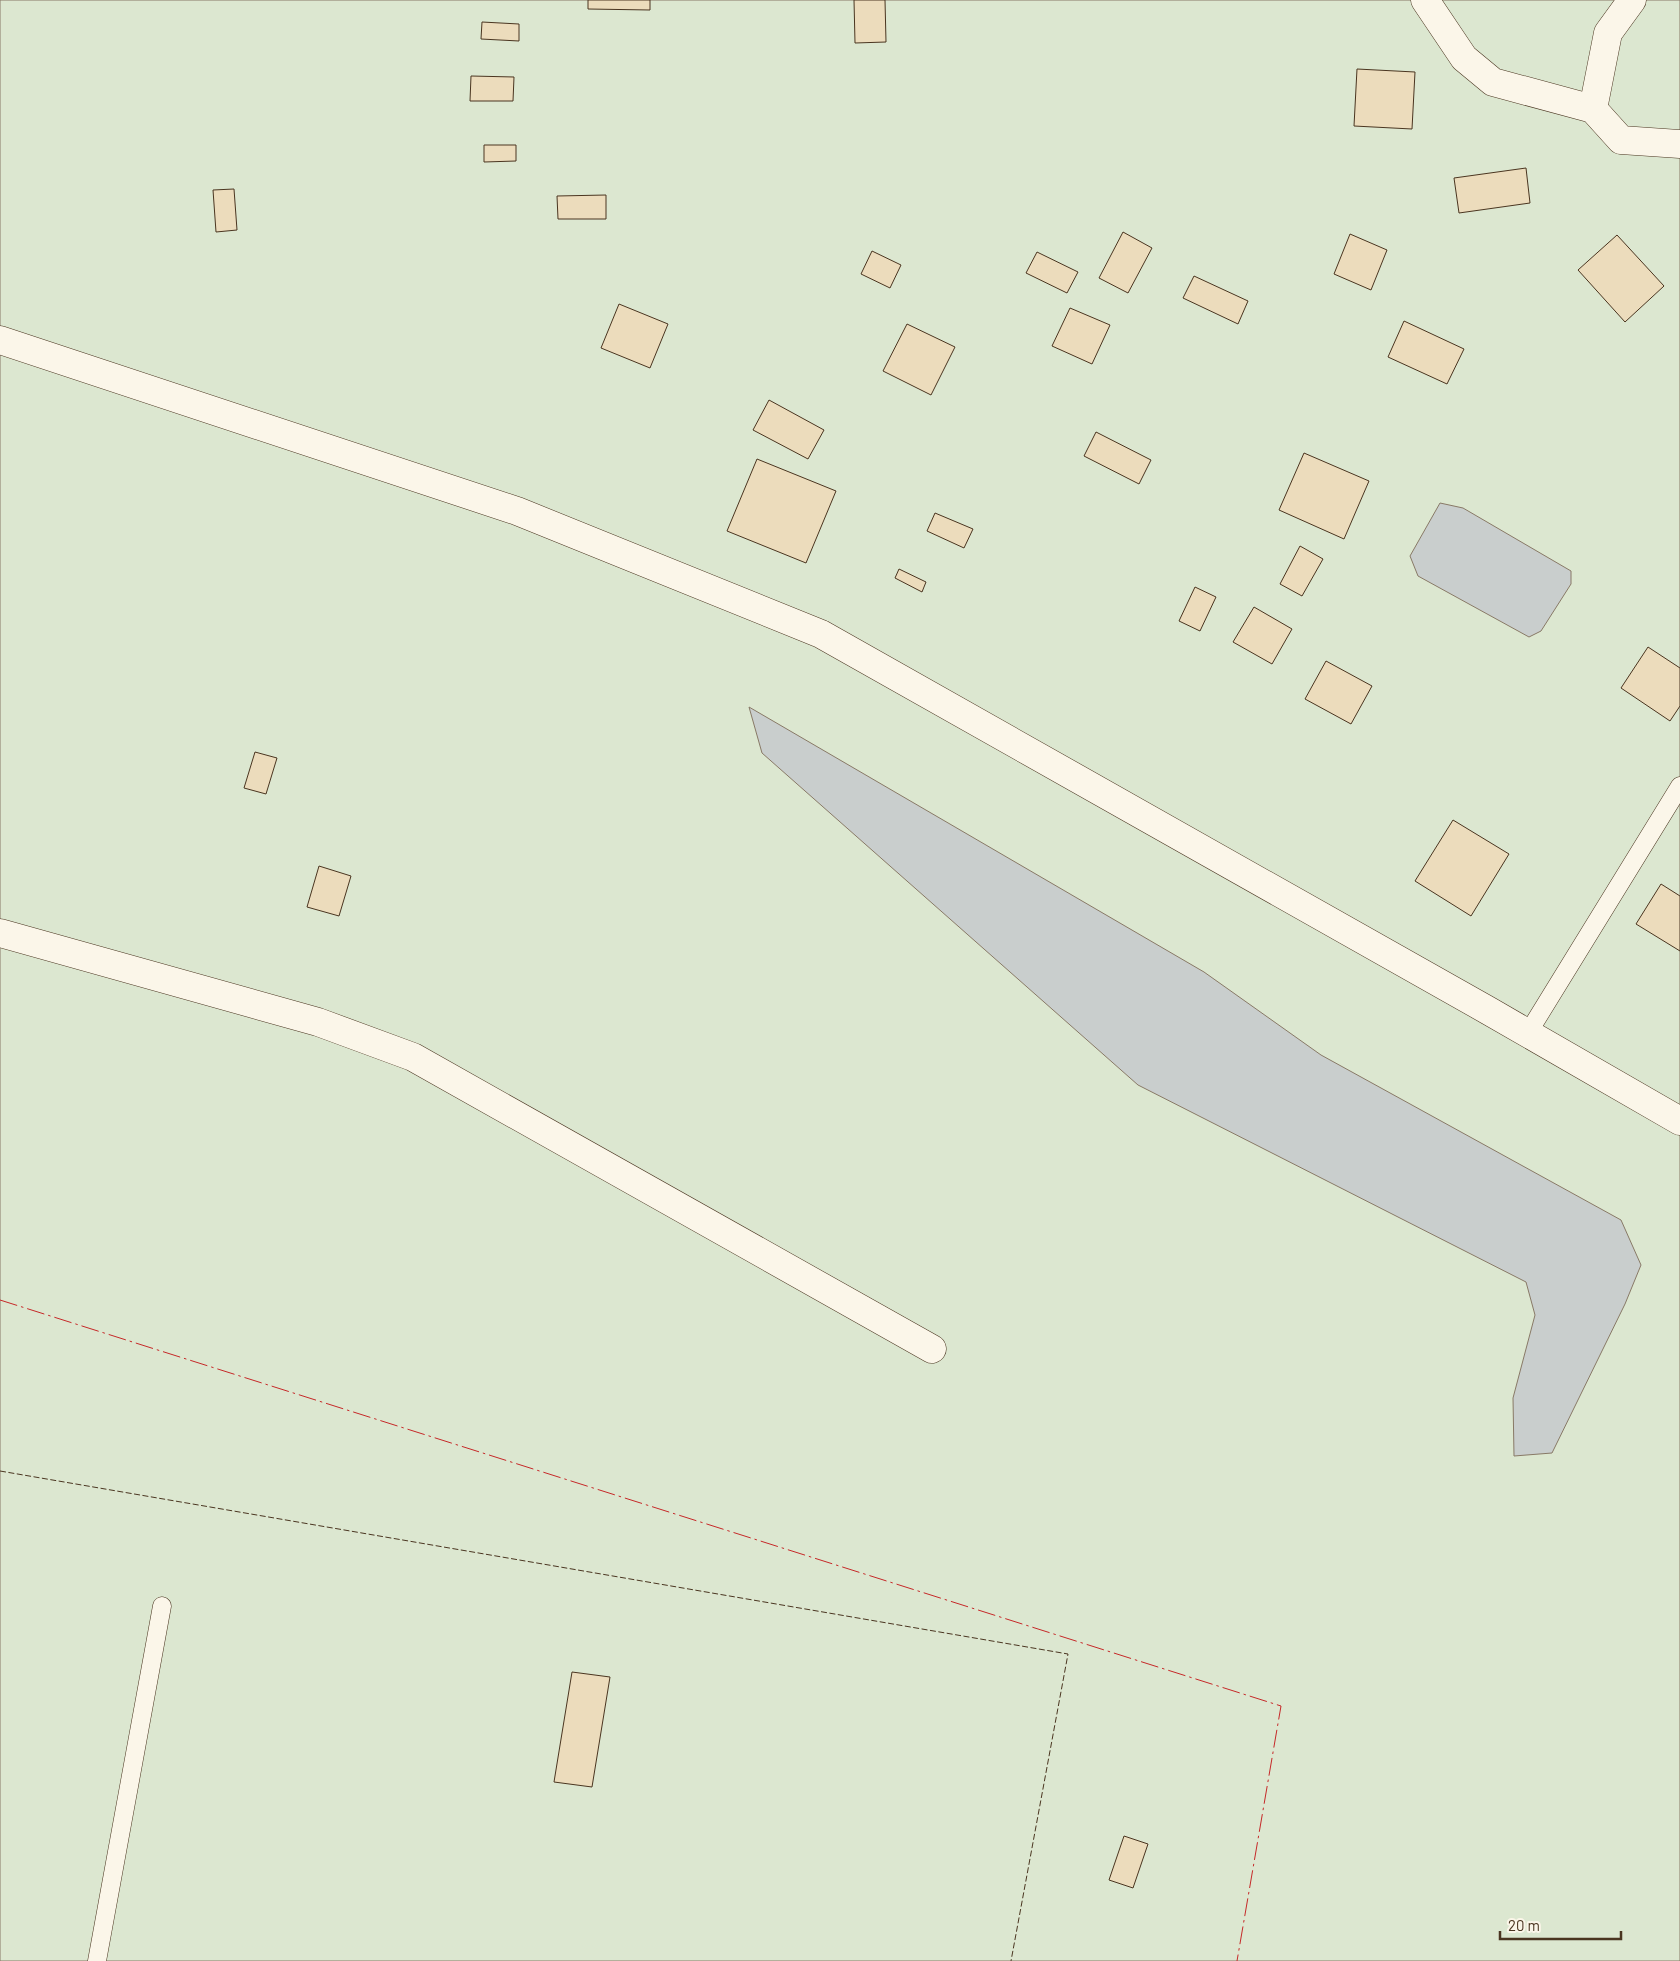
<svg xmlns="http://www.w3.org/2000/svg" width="1680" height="1961" font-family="Barlow,sans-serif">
<rect width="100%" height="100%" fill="#fbf6e9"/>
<rect fill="#dce7d0" stroke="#887966" x="0" y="0" width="1680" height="1961"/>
<g fill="#c9cecd" stroke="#887966">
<polygon points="1440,503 1463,508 1571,571 1571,584 1541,631 1529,637 1418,576 1410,556"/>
<polygon points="749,707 1204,972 1321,1055 1621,1220 1641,1265 1625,1304 1552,1453 1514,1456 1513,1398 1535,1315 1526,1282 1138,1085 762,753"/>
</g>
<g fill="#ecdcbc" stroke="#4a3520">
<polygon points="588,0 650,0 650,10 588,9"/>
<polygon points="854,0 885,0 886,42 855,43"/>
<polygon points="482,22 519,24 519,41 481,39"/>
<polygon points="1357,69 1415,72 1412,129 1354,126"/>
<polygon points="471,76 514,77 513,101 470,101"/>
<polygon points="484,145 516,145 516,161 484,162"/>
<polygon points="1526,168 1530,203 1459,213 1454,178"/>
<polygon points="234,189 237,230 216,232 213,190"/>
<polygon points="606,195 606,219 558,219 557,196"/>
<polygon points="1123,232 1152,248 1128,293 1099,278"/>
<polygon points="1350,234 1387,250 1371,290 1334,274"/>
<polygon points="1617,235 1664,286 1625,322 1578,270"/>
<polygon points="872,251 901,265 890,288 861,274"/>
<polygon points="1037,252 1078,272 1067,293 1026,273"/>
<polygon points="1194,276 1248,301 1238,324 1183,298"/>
<polygon points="619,304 668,324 650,368 601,348"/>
<polygon points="1070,308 1110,325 1092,364 1052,346"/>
<polygon points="1404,321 1464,349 1447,384 1388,357"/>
<polygon points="907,324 955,347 931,395 883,371"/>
<polygon points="769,400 824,430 808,459 753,430"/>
<polygon points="1096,432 1151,460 1139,484 1084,456"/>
<polygon points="1304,453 1369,481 1344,539 1279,510"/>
<polygon points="757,459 836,491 806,563 727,531"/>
<polygon points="935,513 973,529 964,548 927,531"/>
<polygon points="1300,546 1323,559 1302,596 1280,584"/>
<polygon points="899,569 926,582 922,592 895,578"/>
<polygon points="1195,587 1216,597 1200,631 1179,621"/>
<polygon points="1254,607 1292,629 1272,664 1233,642"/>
<polygon points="1648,647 1680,668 1680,706 1670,721 1621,688"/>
<polygon points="1326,661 1372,686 1351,724 1305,699"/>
<polygon points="255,752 277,758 266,794 244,788"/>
<polygon points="1453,820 1509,854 1471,916 1415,881"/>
<polygon points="319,866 351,876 339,916 307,907"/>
<polygon points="1661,884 1680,896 1680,951 1636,924"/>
<polygon points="572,1672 610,1677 592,1787 554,1782"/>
<polygon points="1124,1836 1148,1844 1133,1888 1109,1880"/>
</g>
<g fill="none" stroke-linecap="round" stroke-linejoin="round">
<g stroke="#4a3520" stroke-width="19">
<g id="service">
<polyline points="1528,1033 1680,786"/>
<polyline points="97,1961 162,1606"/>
</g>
</g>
<g stroke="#4a3520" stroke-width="29">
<g id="minor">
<polyline points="1425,0 1464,58 1493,82 1593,109 1621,140 1680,144"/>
<polyline points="1593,109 1608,33 1632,0"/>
<polyline points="0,340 517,511 821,634 1489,1011 1680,1121"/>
<polyline points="0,933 318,1022 413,1057 932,1349"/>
</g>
</g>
<use href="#service" stroke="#fbf6e9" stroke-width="18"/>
<use href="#minor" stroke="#fbf6e9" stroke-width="28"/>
<polyline stroke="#4a3520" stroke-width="1" stroke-dasharray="6 2.5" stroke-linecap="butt" points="0,1471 1068,1654 1011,1961"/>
<polyline stroke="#c62828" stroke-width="1" stroke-dasharray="18 4 2.5 4" stroke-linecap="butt" points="0,1300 1281,1706 1237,1961"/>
</g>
<path d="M1500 1931v8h121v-8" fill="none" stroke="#4a3520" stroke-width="2.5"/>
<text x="1508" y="1931" font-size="15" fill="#4a3520" stroke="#fbf6e9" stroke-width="4" paint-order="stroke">20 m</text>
</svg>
